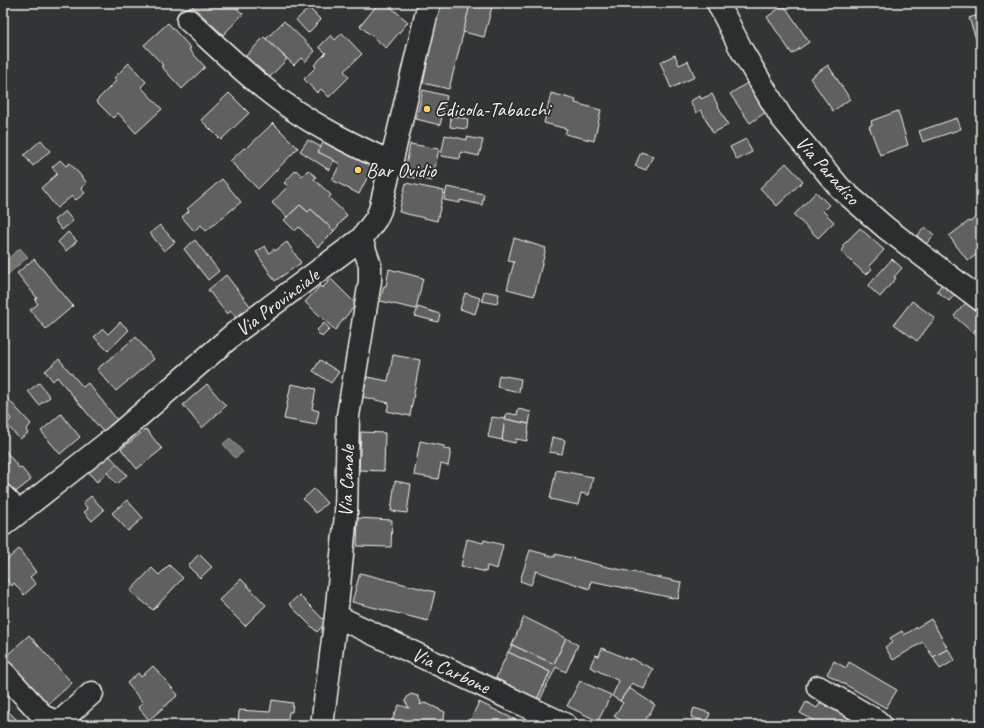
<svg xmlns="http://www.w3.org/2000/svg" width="984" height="728" font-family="Caveat,sans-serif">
<rect width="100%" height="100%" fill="#323535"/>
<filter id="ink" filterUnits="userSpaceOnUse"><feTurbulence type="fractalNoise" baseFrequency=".025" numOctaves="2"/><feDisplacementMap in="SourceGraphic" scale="8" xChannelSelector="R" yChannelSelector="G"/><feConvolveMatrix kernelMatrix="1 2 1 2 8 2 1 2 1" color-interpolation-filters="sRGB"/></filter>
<g filter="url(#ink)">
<g fill="#727370" stroke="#a6a5a0">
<polygon points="20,248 28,257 7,275 3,271 3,263"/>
<polygon points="230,438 243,452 235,458 223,444"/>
</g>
<g fill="#5f605f" stroke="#f4f1e8">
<polygon points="193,3 231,3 243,14 223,35 191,5"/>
<polygon points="379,3 386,3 408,22 386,48 360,26"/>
<polygon points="441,3 471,3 449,89 423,83 434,29"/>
<polygon points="475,3 493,3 484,37 463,32 470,5 474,6"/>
<polygon points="784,5 809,42 792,54 767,17"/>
<polygon points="309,8 321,20 308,33 296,20"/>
<polygon points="981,14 981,51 979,48 969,18"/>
<polygon points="284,21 315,51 305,62 301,58 294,65 266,39"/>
<polygon points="168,23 191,48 189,49 205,67 182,89 161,66 163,65 144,45"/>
<polygon points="342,33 362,54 344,71 349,77 329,97 321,89 317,93 304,79 316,67 314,65 326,53 319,47 331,35 335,40"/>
<polygon points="264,37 287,59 268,79 245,57"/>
<polygon points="675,55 679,65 688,61 695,77 671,88 660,62"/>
<polygon points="129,63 146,82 141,87 162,109 136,133 118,113 113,118 96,101 116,81 114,78"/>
<polygon points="828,65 850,99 833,111 810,78"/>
<polygon points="747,83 766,112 750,123 730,94"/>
<polygon points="423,90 447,96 440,125 416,119"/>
<polygon points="229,93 249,113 221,140 201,120"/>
<polygon points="551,93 576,100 575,103 601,110 594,141 565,134 567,129 544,123"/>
<polygon points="712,94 728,125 713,133 701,110 696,113 690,101 700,96 701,99"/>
<polygon points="898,111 908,145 880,155 869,126 872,125 871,121"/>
<polygon points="451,116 468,119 467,129 450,127"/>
<polygon points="957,118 961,129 923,142 919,131"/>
<polygon points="273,123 298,148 258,189 230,161 244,148 246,149"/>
<polygon points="445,135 467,140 467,137 483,140 479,156 461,152 460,159 441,156"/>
<polygon points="325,139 374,164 359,194 332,180 340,164 318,152"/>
<polygon points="746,139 752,152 737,160 730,147"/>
<polygon points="41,140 50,151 33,166 24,155"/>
<polygon points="308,140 321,147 318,152 334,160 329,170 300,151"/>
<polygon points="410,144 439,149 432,181 404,176"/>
<polygon points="641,152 653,156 646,170 635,166"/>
<polygon points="60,160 66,166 70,163 87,183 81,188 85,193 76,200 72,196 57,208 41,188 57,174 52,167"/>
<polygon points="786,163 803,181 777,206 760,188"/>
<polygon points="296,170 302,176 308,170 316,177 314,179 331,195 329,198 347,215 334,231 311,209 308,212 300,205 287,217 272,203 288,186 284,183"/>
<polygon points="222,179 241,202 206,231 201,225 194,231 182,217 189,211 187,209"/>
<polygon points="406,183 444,191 437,221 399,212"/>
<polygon points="447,187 484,194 482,205 460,200 460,203 444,200"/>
<polygon points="816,192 829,205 823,211 834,222 818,238 794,215"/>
<polygon points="300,205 308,212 311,209 334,231 318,247 299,227 295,231 284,220"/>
<polygon points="65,211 73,221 62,230 54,220"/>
<polygon points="979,215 981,218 981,251 968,261 949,236 969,221 970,222"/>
<polygon points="160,225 175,242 164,251 150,233"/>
<polygon points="925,227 934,235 926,244 917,236"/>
<polygon points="860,228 884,250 869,266 872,269 866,275 841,252 844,248 842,246"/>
<polygon points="68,232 77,241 66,251 58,242"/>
<polygon points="514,238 546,248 534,296 507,289 514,262 508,261"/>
<polygon points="195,240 219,271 208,280 184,249"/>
<polygon points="287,242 301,263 275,281 256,252 265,246 269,253 274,249 275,251"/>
<polygon points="34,259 73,306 46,329 30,310 38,304 35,300 37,298 17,273"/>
<polygon points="892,259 902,268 894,277 896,278 880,297 868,286"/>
<polygon points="389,269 423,278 416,309 380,301 384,286 386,286"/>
<polygon points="226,275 251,307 236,318 231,311 227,314 208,290"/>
<polygon points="331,279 356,304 335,330 305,302 320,286 322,288"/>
<polygon points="945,280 958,291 949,301 937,291"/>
<polygon points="484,291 499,294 497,304 482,301"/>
<polygon points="465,293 480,298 475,314 460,309"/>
<polygon points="970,298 981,307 981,323 973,333 954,316"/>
<polygon points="912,301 935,318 917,341 894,324"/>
<polygon points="418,307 440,314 438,322 415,316"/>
<polygon points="120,322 129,330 108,351 94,337 103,329 108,334"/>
<polygon points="324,323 330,329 322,337 316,331"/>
<polygon points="981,323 981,340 973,333"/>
<polygon points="136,337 154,359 116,391 97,369"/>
<polygon points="393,355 420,360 410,416 387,411 389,403 363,397 367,377 388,381"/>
<polygon points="59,359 83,387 88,383 118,421 104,433 57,377 53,381 45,371"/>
<polygon points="320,360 339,372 331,383 313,371"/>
<polygon points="499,375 521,379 519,392 497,387"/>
<polygon points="39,383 50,397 39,405 28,391"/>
<polygon points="207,384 226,406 202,428 183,405"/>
<polygon points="291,384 316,389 312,409 319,411 316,425 284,419"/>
<polygon points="8,399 31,424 26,430 28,433 20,439 6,424 11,419 3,409 3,403"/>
<polygon points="518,409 531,412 529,424 505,419 507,413 517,415"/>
<polygon points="61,414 80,437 60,454 41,431"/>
<polygon points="492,417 505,419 502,440 488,437"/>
<polygon points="505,419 529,424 527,441 516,439 515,443 502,440"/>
<polygon points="146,429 162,449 137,469 121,449"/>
<polygon points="361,432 385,433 384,471 359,470"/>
<polygon points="552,437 565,440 562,454 549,452"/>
<polygon points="420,441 444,446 444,449 451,450 448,466 441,464 438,479 414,475"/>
<polygon points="5,450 19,468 21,467 31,480 13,494 5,484 3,485 3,452"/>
<polygon points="107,453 117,464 97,482 87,471"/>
<polygon points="117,464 127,475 117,484 107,473"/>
<polygon points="556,470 593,477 589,495 581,493 578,505 550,499"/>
<polygon points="395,481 411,484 407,513 391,511"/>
<polygon points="314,489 327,503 316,513 303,499"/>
<polygon points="91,496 104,510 92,521 84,512 88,509 83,503"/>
<polygon points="127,500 143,518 128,531 112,513"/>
<polygon points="358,518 392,520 391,547 357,546"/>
<polygon points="467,539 483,543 484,540 503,545 497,569 487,566 486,572 461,566"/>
<polygon points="19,549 36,572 30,577 36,584 24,595 14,583 12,586 3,575 3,563"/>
<polygon points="530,550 555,557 555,554 608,567 681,582 678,599 591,581 590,589 536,571 531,585 520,581"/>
<polygon points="199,554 212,567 200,578 188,566"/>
<polygon points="169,565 183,578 153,610 130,591 152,568 159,575"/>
<polygon points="360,573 435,592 428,621 352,602"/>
<polygon points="241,579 266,605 245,626 219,600"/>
<polygon points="299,595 326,622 317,632 289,604"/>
<polygon points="524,617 566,638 554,664 512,645"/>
<polygon points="931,619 948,649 933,657 923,642 893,660 885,647 893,642 890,638 902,631 904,635"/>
<polygon points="29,635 72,683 45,707 3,660 3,659"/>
<polygon points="566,638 578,645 566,672 556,667 539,702 536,701 550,672 508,652 512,645 554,664"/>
<polygon points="602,648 630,660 630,658 653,669 644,689 632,683 620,701 612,696 619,681 590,667 595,655 599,656"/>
<polygon points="948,649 955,660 940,669 933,657"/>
<polygon points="508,652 550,672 536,701 495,680"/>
<polygon points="834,661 846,668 849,662 897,690 886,708 827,674"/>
<polygon points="153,666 178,695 149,720 138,707 143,703 127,683 138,673 141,677"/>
<polygon points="580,681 611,695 598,721 567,706"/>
<polygon points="629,688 655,705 642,725 627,725 614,716 623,703 620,701"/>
<polygon points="411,694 418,696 421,702 420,705 424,703 428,704 445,712 443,725 391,725 391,722 399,705 409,708 405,701 408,696"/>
<polygon points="272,700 293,703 292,712 289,712 287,725 238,725 239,710 270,712"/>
<polygon points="479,702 526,725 468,725"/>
<polygon points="806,702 817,708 821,702 860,725 821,725 800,713"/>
<polygon points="3,706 22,725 3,725"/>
<polygon points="694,708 710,713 707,722 691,717"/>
</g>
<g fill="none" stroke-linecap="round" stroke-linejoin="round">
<g stroke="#f4f1e8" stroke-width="25">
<g id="minor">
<polyline points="718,3 741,49 781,117 840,188 886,228 981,300"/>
<path d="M188 20C219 48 251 80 285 104 318 128 356 146 392 163"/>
<polyline points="3,496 19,512"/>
<polyline points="3,525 116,436 235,333 361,239 376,219 380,210 429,3"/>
<polyline points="336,616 566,725"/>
<polyline points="3,672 44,717 55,721 63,719 92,693"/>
<polyline points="818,687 877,721 881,725"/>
<polyline points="322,725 336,616 346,514 348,416 370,281 370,265 361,239"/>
</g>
</g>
<use href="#minor" stroke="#2a2d2e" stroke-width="22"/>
</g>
</g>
<g fill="#ffd166" stroke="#2a2d2e" stroke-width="1.5">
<circle cx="427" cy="109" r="4"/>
<circle cx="358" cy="170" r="4"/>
</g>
<g text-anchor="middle" stroke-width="3.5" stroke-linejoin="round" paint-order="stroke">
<g font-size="20" fill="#f4f1e8" stroke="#2a2d2e" text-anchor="start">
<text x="435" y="116">Edicola-Tabacchi</text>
<text x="366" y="177">Bar Ovidio</text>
</g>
<g font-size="20" fill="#f4f1e8" stroke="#2a2d2e">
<text transform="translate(828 170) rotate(48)" y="7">Via Paradiso</text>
<text transform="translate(277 302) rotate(-37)" y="7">Via Provinciale</text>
<text transform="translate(346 481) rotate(-88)" y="7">Via Canale</text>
<text transform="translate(451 670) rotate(25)" y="7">Via Carbone</text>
</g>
</g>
<rect width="984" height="728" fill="none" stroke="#2a2d2e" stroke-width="16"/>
<rect x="8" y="8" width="968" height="712" fill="none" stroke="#f4f1e8" stroke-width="1.5" filter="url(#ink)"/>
</svg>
